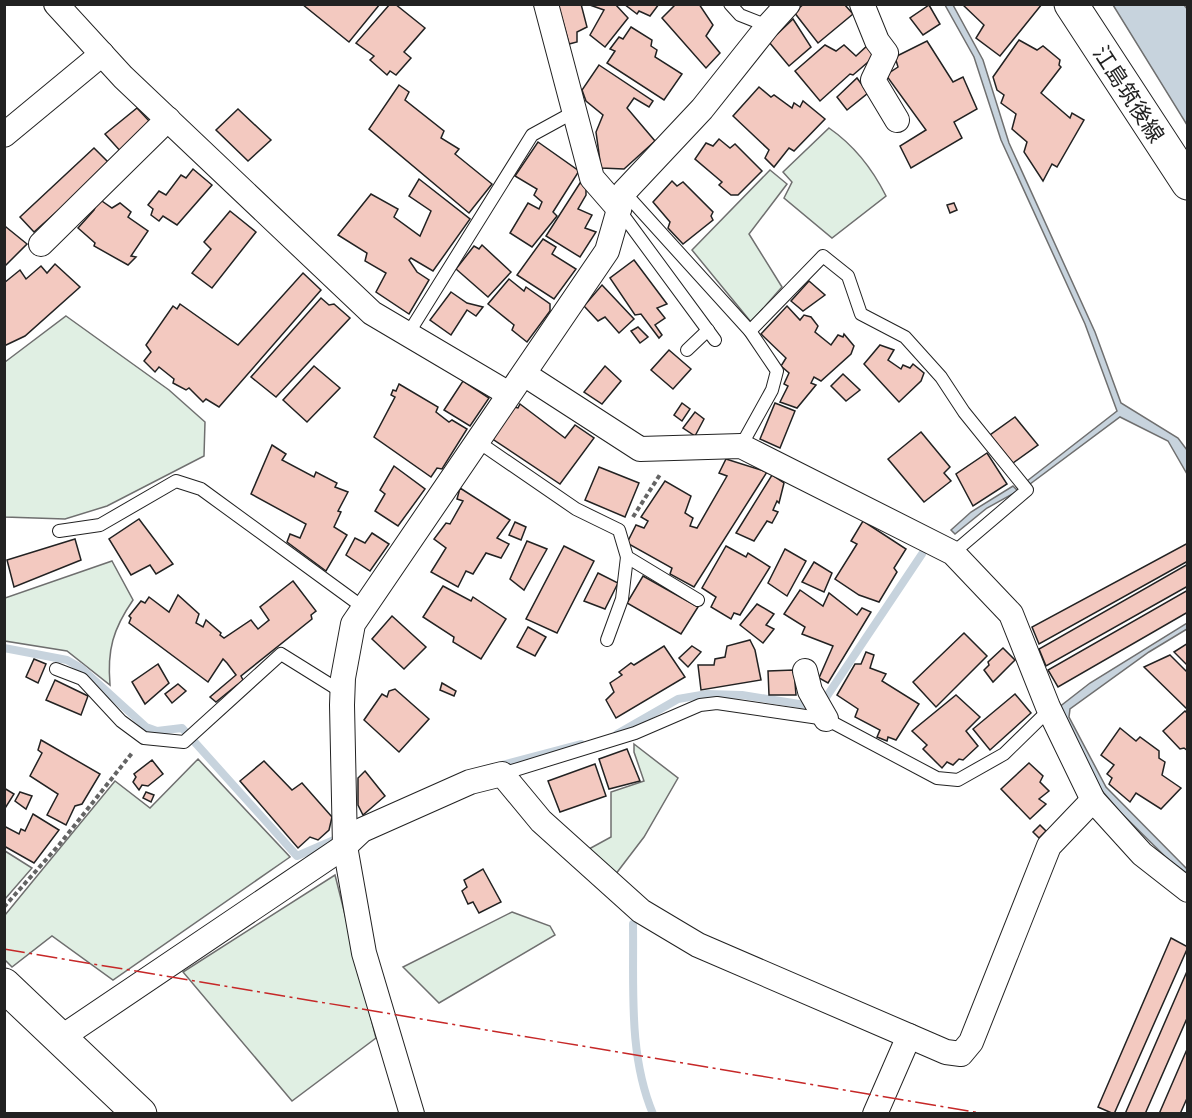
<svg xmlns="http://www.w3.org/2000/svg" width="1192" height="1118" font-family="Signika,'Noto Sans JP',sans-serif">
<rect width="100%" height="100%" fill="#fff"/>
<g fill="#e0efe3" stroke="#6f6f6f" stroke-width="1.5">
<path d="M829 128C855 146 872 168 886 196L832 238 784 198 792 182 783 172Z"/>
<polygon points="770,170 787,184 749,234 782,287 751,322 692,250"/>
<polygon points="66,316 169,390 205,422 204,456 107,506 65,519 5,517 5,362"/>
<path d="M112 561 133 600C113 629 107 650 110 685L67 651 5 641V598Z"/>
<polygon points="634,744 678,778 644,837 615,875 589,849 611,837 611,792 644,781 634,752"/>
<polygon points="198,759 290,857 113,980 52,936 12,967 5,960 5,915 115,781 150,808"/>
<polygon points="5,851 32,868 5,899"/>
<polygon points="335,875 376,1038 292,1101 183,972"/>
<polygon points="512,912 550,926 555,935 439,1003 403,967"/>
</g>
<g fill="#c7d3dd" stroke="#6f6f6f" stroke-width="1.5">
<polygon points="945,5 953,5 983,60 1009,143 1095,332 1121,403 1178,438 1187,450 1187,474 1168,441 1120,417 1030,484 1027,481 1117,411 1085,324 1001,140 974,57"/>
<polygon points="1113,5 1184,5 1188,10 1187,125"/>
<polygon points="1013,486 1018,491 987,508 955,534 951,530 971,512"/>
<polygon points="1187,623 1187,629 1149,652 1070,709 1069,717 1106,787 1187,869 1187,878 1120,812 1092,779 1058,708 1090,683"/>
</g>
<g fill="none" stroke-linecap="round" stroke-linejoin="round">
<g stroke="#c7d3dd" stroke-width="8">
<polyline points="4,648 67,660 81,668 146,727 157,731 182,728 297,856 334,840"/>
<polyline points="617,734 678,699 707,694 742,695 812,706 825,699 922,554"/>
<polyline points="498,766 581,744"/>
<path d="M633 924C634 987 628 1055 653 1114"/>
</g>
</g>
<g fill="#f3c9c0" stroke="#222" stroke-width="1.5">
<polygon points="302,4 380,4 349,42"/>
<polygon points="390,4 395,4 425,28 404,52 411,58 396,75 390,71 387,75 370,60 374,56 356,43"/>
<polygon points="558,4 581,4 587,27 577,32 577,42 569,44"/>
<polygon points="587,4 615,4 628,18 605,47 590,35 604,10"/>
<polygon points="624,4 659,4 650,16 639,11 637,14"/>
<polygon points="676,4 699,4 713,25 706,36 720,53 706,68 662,18"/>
<polygon points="804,4 844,4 853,14 818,43 794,12"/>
<polygon points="962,4 1042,4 1000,56 976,38 984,25"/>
<polygon points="929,5 940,24 923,35 910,18"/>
<polygon points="793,19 811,47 789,66 769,42"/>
<polygon points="631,27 652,40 651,46 657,50 655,57 682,74 664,100 607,63 615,51 610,49 619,37 623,39"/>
<polygon points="1019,40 1037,50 1043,46 1060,60 1059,65 1061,67 1041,93 1070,118 1072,113 1084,120 1057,167 1052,164 1043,181 1024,152 1027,142 1012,129 1016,114 1001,103 1004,95 997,90 993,77"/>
<polygon points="927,41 953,82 963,77 977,109 954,122 962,138 911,168 900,146 926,130 886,75 898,67 895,57"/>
<polygon points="825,45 836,51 844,45 856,56 868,45 875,56 853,75 850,74 820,101 795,71"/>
<polygon points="599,65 653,101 649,107 634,98 627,108 655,141 624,169 601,168 596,132 603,115 586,101 582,90"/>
<polygon points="857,78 868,93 847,110 837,97"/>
<polygon points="399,85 409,92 405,100 444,131 441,138 459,149 455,154 492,184 469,213 369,129"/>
<polygon points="759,87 771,97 774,95 792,108 794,103 800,107 803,101 825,119 794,151 789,148 774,167 765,158 769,150 733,116"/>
<polygon points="137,108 150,122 122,153 105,134"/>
<polygon points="238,109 271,140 248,161 216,130"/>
<polygon points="719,139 730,148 735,144 762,171 738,195 731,195 719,185 722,182 695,159 706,143 713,146"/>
<polygon points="538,142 579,171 553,212 557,216 532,247 510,233 528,203 539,209 542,202 534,195 537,189 515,176"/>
<polygon points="94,148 110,164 34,232 20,217"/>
<polygon points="193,169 212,185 177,225 163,216 159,221 151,215 153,209 148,205 159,191 166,195 181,175 186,178"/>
<polygon points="419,179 470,219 433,271 411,258 409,260 417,272 429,280 409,314 376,292 386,273 365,261 367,253 338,235 371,194 398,209 394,217 420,236 431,211 409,196"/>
<polygon points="672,181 677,186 683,182 713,212 711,216 713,220 683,244 668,228 670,222 653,202"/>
<polygon points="580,183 586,186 586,195 578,209 592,215 585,228 596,232 580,257 546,236"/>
<polygon points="99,199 112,208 120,203 131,212 128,217 148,231 131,256 136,257 128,265 94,246 95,243 78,228 94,210"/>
<polygon points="954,203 957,210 950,213 947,205"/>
<polygon points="230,211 256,232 212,288 192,273 211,249 204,242"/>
<polygon points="6,227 27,244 4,267 4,228"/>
<polygon points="543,239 556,247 552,254 576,269 554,299 517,275"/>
<polygon points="482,245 511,272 488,297 456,269 474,246 479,249"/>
<polygon points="634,260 667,304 657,308 665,318 655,325 662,335 659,338 641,314 635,315 610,278"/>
<polygon points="55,264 80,287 25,336 4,346 4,283 20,270 26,279 41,266 47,273"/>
<polygon points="303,273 321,290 219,407 206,399 203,402 189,388 186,390 173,383 174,379 159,367 155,372 144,361 151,352 146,345 173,306 177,309 180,304 238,345"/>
<polygon points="509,279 524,291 526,287 550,304 550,311 527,342 512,330 514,325 488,304"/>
<polygon points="809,281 825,295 803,311 791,301"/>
<polygon points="602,285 634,319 619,333 605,317 598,321 584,306"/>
<polygon points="451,292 467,303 483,307 476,316 467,310 451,335 430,320"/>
<polygon points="321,298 329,305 334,304 350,318 276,397 251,377"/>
<polygon points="787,306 800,320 804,315 811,317 818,326 815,332 831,345 838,335 843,337 844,334 854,346 851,354 821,381 814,377 811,383 816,385 797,408 780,402 788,386 784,384 789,373 781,366 786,358 761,334"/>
<polygon points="638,327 648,337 640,343 631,331"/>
<polygon points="880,345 894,350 888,360 901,369 903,365 910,368 913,364 924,373 921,381 899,402 864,364"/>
<polygon points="669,350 691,369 673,389 651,370"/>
<polygon points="314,366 340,388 307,422 283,400"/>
<polygon points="605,366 621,381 602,404 584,392"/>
<polygon points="843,374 860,390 846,401 831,386"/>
<polygon points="463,381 489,398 470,426 444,410"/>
<polygon points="399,384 438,407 436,412 449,422 452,420 467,429 442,469 437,468 431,477 374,437 395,397 391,395 393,390 396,391"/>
<polygon points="682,403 690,409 682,421 674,415"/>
<polygon points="775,403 795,411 780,448 760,439"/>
<polygon points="520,404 565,438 575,425 594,438 560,484 491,438 514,407 518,408"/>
<polygon points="695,412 704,419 695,436 683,428"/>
<polygon points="1015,417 1038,445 1013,463 990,435"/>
<polygon points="921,432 950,467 944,473 951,481 924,502 888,459"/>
<polygon points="272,445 286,454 282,460 314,477 316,472 337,483 335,487 348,492 338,511 341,512 334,527 347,535 326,571 287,542 290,534 300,538 306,524 251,494"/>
<polygon points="987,453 1007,484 973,506 956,474"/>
<polygon points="726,459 767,472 694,587 670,574 672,568 627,543 636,525 644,528 648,521 641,517 665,481 691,496 685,513 693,518 690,526 697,528 727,476 719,473"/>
<polygon points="394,466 425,489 398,526 375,511 385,494 380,490"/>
<polygon points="599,467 639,483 625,517 585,500"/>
<polygon points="772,475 784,483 779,503 777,501 773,510 778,512 772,523 767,521 754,541 736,533"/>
<polygon points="460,488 510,520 497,538 509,544 501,558 486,553 473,574 466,571 458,587 431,572 446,548 434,539 446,523 450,524 463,501 457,499"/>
<polygon points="139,519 173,564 156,574 150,565 131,575 109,539"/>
<polygon points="863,521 906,549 894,568 897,572 879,602 859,595 835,579 857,544 851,541"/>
<polygon points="515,522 526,527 521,540 509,535"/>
<polygon points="372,533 389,544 370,571 346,555 355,538 365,543"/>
<polygon points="75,539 81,560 14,587 7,560"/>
<polygon points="527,541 547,549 524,590 510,579"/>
<polygon points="1188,543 1188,561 1039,644 1032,627"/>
<polygon points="564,546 594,561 557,633 526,619"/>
<polygon points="726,546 746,557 748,553 770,567 740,615 734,613 731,619 711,607 716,597 702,588"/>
<polygon points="785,549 806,561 787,596 768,583"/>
<polygon points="814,562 832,573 824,592 802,582"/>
<polygon points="1188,564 1188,586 1046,666 1039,649"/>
<polygon points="598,573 618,583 605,609 584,601"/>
<polygon points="643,576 698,607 681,634 627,603"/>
<polygon points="293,581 316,611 311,615 312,619 241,676 243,680 216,702 210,697 236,675 227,663 223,659 208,682 129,623 131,618 129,616 141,601 145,603 149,597 169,612 178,595 199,614 196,623 203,627 206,620 221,633 220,635 224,638 251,620 258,629 269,620 260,607"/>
<polygon points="443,586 471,601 473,597 506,619 481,659 453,642 454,637 423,617"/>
<polygon points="800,590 823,606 829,593 857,615 862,608 871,612 828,683 819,678 833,646 802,634 805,627 784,614"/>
<polygon points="1188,590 1188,612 1058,687 1048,670"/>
<polygon points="757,604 774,614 766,625 774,629 763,643 740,625"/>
<polygon points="392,616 426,647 404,669 372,639"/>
<polygon points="528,627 546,637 535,656 517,647"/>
<polygon points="964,633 987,656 936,707 913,682"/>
<polygon points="750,640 755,650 761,680 701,690 698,665 714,665 715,659 725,657 727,646"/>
<polygon points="1188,643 1188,666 1174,652"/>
<polygon points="664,646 685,677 616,718 606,700 614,692 610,683 622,675 619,672 631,663 634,665"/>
<polygon points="692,646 701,652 688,667 679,658"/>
<polygon points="1003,648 1015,660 993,682 984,670 989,665 988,662"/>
<polygon points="866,652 874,655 870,668 886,674 882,681 919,704 896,740 888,737 887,741 877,737 880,730 855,717 858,709 837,695 855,664 861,664"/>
<polygon points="1170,655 1188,673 1188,710 1144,667"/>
<polygon points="34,659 46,664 38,683 26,677"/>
<polygon points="158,664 169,683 145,704 132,682"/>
<polygon points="794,670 796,695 769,695 768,671"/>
<polygon points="55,680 88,696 81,715 46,700"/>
<polygon points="442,683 456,691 454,696 440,690"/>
<polygon points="178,684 186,691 172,703 165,694"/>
<polygon points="395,689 429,719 399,752 364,720 382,694 387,697 389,691"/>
<polygon points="1015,694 1031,713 990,750 973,729"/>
<polygon points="956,695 980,717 966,731 978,746 963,760 959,759 953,765 947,762 942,768 923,749 927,745 912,731"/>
<polygon points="1185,711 1188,714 1188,751 1184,748 1180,749 1163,731"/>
<polygon points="1120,728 1136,741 1140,737 1159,751 1159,758 1165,762 1162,775 1181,788 1161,809 1136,793 1130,802 1109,784 1112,778 1107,774 1114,765 1101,755"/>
<polygon points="41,740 100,774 82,804 75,806 66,825 47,815 58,794 30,776 42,753 38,750"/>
<polygon points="627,749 640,781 609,789 599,759"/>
<polygon points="152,760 163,774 148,786 142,785 139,790 133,782 136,777 134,774"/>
<polygon points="264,761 292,790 302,783 332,817 329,830 318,840 310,837 298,848 240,781"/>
<polygon points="1029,763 1043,776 1040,782 1049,791 1039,799 1046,804 1030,819 1001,789"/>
<polygon points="595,764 606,796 560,812 548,781"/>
<polygon points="365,771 385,796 363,815 358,805 358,778"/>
<polygon points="4,788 14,794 4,810"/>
<polygon points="20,792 32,796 26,809 15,801"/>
<polygon points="146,792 154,795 151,802 143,798"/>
<polygon points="33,814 59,830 34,863 4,846 4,826 19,834 21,829 25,831"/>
<polygon points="1040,825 1046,831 1039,838 1033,832"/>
<polygon points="483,869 501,902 479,913 473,902 468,904 462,891 467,887 464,880"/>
<polygon points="1171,938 1188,947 1114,1114 1098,1107"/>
<polygon points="1188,969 1188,1016 1145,1114 1125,1114"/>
<polygon points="1188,1047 1188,1096 1180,1114 1159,1114"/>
</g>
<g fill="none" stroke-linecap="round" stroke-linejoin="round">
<g stroke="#222" stroke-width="14">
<g id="lane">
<polyline points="730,4 740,15 768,26"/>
<polyline points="624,192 750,331 777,371 772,390 741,446"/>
<polyline points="620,211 715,340"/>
<polyline points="750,331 823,256 848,276 861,314 905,337 941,377 964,412 1027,490 953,553"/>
<polyline points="408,334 532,135 574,112"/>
<polyline points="687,350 708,330"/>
<polyline points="477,441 576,509 619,530 627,557 698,600"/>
<polyline points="59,531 100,525 176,481 201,489 364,608"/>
<polyline points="607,640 622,599 627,557"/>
<polyline points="56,669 82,679 121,721 144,738 184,742 281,654 342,692"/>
<polyline points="502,774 635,733 700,705 717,703 826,719 937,778 958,780 1004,754 1049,710"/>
</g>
</g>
<g stroke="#222" stroke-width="26">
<g id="street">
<polyline points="56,4 123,77 372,313 509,394"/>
<polyline points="546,4 592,178 619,209"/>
<polyline points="862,4 877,41 886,53 873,80 897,120"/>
<polyline points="4,135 102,54"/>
<polyline points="41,244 168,119"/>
<polyline points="524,374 640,449 741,446 953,553 1011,614 1048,707 1093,800 1142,854 1188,890"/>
<polyline points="805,671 810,691 826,719"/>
<polyline points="59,1039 345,846 362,830 470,782 502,774 541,821 641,911 698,945 909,1036"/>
<polyline points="412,1114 364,953 345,846 342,705 343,678 353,624 607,251 624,192 702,109 768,26 788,4"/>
<polyline points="875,1114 909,1036 946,1052 961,1054 971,1042 1049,846 1093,800"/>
</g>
</g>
<g stroke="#222" stroke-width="35">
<g id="secondary">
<polyline points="1071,4 1188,183"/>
<polyline points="4,985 140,1114"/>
</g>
</g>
<g stroke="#646464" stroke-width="4" stroke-dasharray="4.5 3" stroke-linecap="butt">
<polyline points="633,517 661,473"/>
<polyline points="4,907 59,845 132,753"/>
</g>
<use href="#lane" stroke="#fff" stroke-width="12"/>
<use href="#street" stroke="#fff" stroke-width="24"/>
<use href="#secondary" stroke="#fff" stroke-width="33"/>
<polyline stroke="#c62828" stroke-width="1.5" stroke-dasharray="21 4.5 3 4.5" stroke-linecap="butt" points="4,949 987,1114"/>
</g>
<g text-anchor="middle" stroke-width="4.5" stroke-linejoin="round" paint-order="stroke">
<g font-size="22" fill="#222" stroke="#fff">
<text transform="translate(1129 94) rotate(57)" y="8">江島筑後線</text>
</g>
</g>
<rect width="1192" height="1118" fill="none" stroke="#222222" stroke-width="12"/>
</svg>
